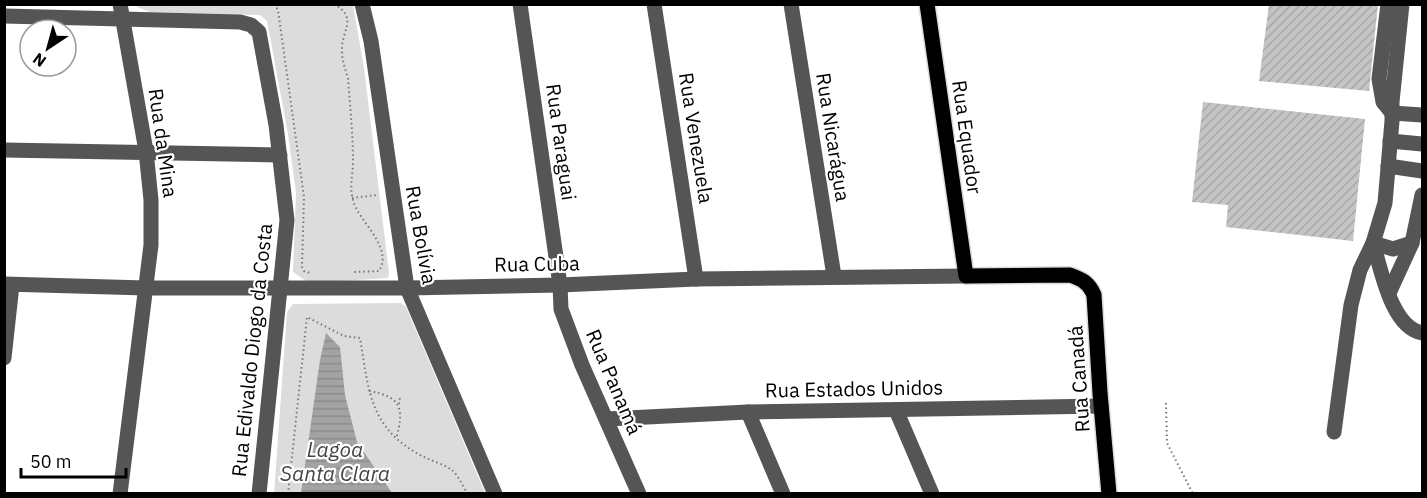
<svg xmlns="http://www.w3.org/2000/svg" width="1427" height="498" font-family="'IBM Plex Sans',sans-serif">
<defs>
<pattern id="water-rules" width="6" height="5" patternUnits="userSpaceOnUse" patternTransform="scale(1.5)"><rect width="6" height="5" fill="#a3a3a3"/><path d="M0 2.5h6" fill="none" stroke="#8b8b8b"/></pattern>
<pattern id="building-hatch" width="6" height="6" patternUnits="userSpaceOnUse" patternTransform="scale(1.5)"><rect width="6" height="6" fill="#c4c4c4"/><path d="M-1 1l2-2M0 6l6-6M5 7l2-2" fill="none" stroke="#a7a7a7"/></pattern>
</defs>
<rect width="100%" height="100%" fill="#fff"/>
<g fill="#dcdcdc">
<polygon points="136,5 353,5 364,68 389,273 388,278 309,283 293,272 296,193 288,134 267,21 260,15 150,12 137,7"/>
<polygon points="401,303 406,307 485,493 274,494 287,312 293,304"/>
</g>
<polygon fill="url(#water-rules)" points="326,333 340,347 345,395 357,442 392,493 301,493 320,360"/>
<g fill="url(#building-hatch)">
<polygon points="1269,4 1378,4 1369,91 1259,81"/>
<polygon points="1203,102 1365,119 1353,241 1226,227 1228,205 1192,202"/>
</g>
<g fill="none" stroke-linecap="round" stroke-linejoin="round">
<g stroke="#dbdbdb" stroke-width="18">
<path id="major" d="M927 4 966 276 1070 275C1082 279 1089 283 1094 295L1100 393 1109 494"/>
</g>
<g stroke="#777" stroke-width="2" stroke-dasharray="1.5 3" stroke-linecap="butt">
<polyline points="274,4 278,10 304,197 302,267 304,271 310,273"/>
<path d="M334 4C359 18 341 31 342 50 342 60 345 69 348 78 350 106 353 134 353 162 353 175 349 187 353 200 358 221 394 247 379 271L354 272"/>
<polyline points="352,198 377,195"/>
<path d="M369 391C403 397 404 410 396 439"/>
<polyline points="1166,403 1167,443 1193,494"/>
<polyline points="399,404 400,397"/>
<path d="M288 494 307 317 344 336 360 338C369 391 369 428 422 456 431 461 444 464 452 470 458 475 463 487 468 494"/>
</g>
<g stroke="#555" stroke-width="15">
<polyline points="362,4 371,41 407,288 495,494"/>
<polyline points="520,4 560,285 561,309 582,365 639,494"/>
<polyline points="654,4 696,279"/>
<polyline points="791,4 834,276"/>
<polyline points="1388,4 1379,79 1383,102 1392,113 1422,115"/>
<polyline points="4,16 240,22 251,25 259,32 276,125 287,220 259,494"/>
<polyline points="1390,141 1422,144"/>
<polyline points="4,150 280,155"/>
<polyline points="1388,166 1422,171"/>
<path d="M1373 243C1381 269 1391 327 1422 333"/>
<polyline points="1373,243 1393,249 1412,243"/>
<polyline points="4,284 146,288 407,288 560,285 696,279 966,276"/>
<polyline points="1389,293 1412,243 1422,195"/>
<polyline points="4,358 12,285"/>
<polyline points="896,410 932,494"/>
<polyline points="748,412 783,494"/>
<polyline points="607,419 748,412 1101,406"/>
<polyline points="1334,432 1351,305 1360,270 1373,243 1385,203 1392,121 1392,102 1402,4"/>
<polyline points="120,494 151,245 151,200 146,151 120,4"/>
</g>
<use href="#major" stroke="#000" stroke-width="15"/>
</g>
<g text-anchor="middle" stroke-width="4.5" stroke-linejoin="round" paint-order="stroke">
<g font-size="20" fill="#000" stroke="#fff">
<text transform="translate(833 137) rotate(81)" y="7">Rua Nicarágua</text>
<text transform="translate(967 137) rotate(82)" y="7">Rua Equador</text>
<text transform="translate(696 138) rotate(81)" y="7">Rua Venezuela</text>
<text transform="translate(561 142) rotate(82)" y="7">Rua Paraguai</text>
<text transform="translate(163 143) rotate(82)" y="7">Rua da Mina</text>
<text transform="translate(421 235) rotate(80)" y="7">Rua Bolívia</text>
<text transform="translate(537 264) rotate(-1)" y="7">Rua Cuba</text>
<text transform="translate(252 350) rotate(-84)" y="7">Rua Edivaldo Diogo da Costa</text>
<text transform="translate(1079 379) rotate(-94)" y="7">Rua Canadá</text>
<text transform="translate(614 382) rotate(67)" y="7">Rua Panamá</text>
<text transform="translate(854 389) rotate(-1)" y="7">Rua Estados Unidos</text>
</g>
<g font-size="21" font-style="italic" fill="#444" stroke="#fff">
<text x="335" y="457">Lagoa<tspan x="335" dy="24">Santa Clara</tspan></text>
</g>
</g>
<rect width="1427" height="498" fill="none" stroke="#000000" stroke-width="12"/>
<g transform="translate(48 48) rotate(216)"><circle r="28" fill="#ffffff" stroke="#999999" stroke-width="1.5"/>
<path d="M0-4.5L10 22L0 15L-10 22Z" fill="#000000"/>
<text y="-9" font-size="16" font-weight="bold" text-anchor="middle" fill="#000000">N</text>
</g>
<path d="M21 468v9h105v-9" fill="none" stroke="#000000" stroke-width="3"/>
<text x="30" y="468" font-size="18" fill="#000000" stroke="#ffffff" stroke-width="4.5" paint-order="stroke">50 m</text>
</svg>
